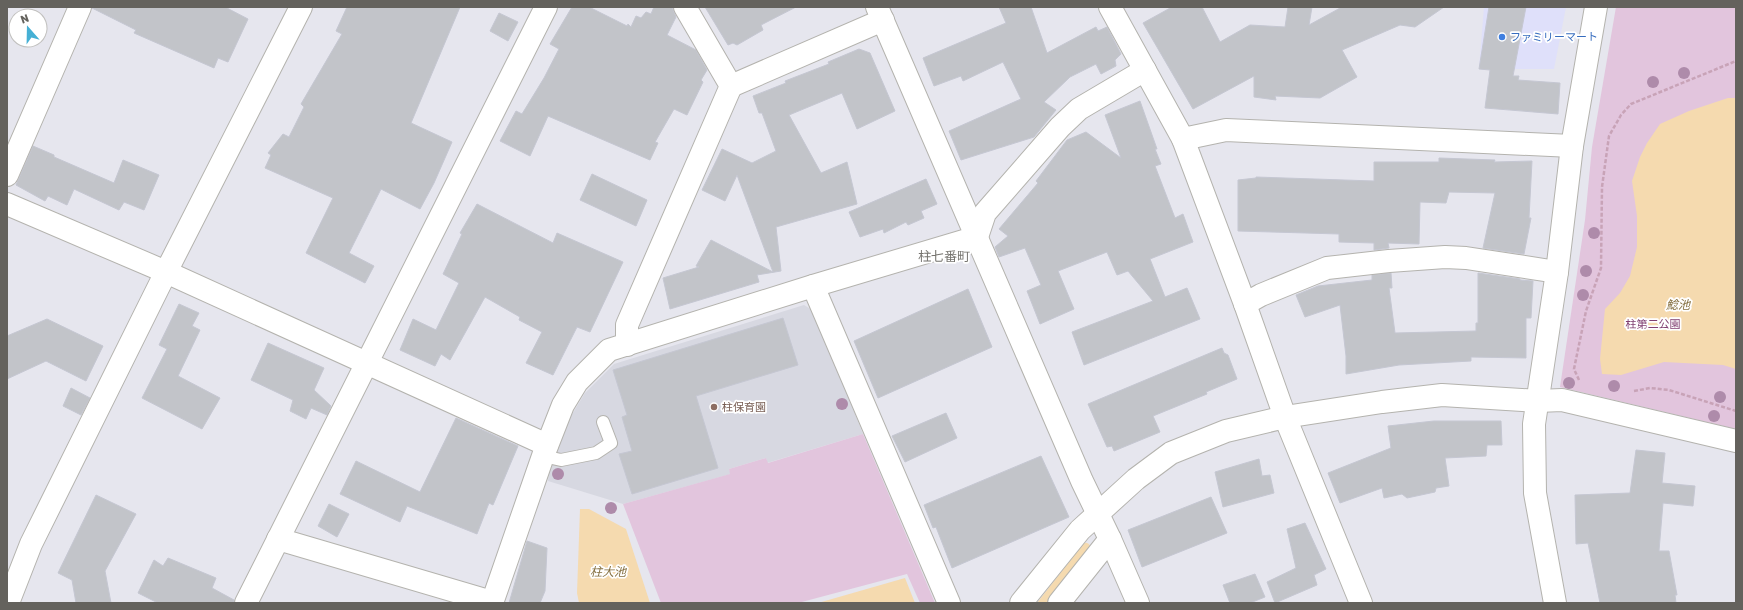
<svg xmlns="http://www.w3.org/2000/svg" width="1743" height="610" font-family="Rubik,'Noto Sans JP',sans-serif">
<rect width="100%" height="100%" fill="#e6e6ee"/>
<polygon fill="#dfe0fa" points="1484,7 1566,7 1554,69 1479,69"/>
<polygon fill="#d7d8e1" points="804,305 814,311 863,434 767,463 766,458 729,469 731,474 623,504 548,481 549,469 568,421 585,393 614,364"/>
<g fill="#e2c5dd">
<polygon points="1616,7 1736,7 1736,429 1560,387 1585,220 1592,147"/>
<polygon points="863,434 935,603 920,603 907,574 798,603 661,603 623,504 730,474 729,469 766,458 768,463"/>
</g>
<g fill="#f5daaf">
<polygon points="1728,98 1736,98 1736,369 1723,365 1664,362 1621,375 1602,374 1600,359 1605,309 1620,293 1630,276 1637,247 1637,216 1632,181 1640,157 1647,143 1660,124 1689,111"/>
<polygon points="580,509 589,509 626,529 650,603 579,603 577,593"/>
<polygon points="905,578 915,603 818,603"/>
</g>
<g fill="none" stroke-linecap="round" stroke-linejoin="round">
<polyline stroke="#f5daaf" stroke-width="8" points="1042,603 1086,547"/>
</g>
<g fill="#c2c4c9" stroke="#c5c7d2">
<polygon points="92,7 225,7 248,19 228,62 218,58 214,68 134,33 136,30 92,8"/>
<polygon points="347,7 460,7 411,123 452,142 434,183 420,209 381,189 349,253 374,266 365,283 306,253 333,198 265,168 271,155 268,153 283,134 289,137 304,107 301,104 342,34 336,31"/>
<polygon points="572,7 589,7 627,26 628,24 631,27 636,16 641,18 646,12 651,14 654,7 672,7 676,17 667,35 696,50 707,70 701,80 703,82 687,115 674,109 655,142 658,143 650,160 548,116 530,156 500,141 516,111 522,114 544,78 559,49 550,44"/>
<polygon points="705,7 796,7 761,25 763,30 737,45 733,43 728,45"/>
<polygon points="999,7 1031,7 1047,53 1096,27 1098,31 1107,27 1121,54 1115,60 1116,66 1101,74 1096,64 1070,77 1044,102 1056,110 1034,137 961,160 949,131 1021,99 1003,62 963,81 961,76 934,86 923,58 1006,23"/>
<polygon points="1172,7 1202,7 1220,42 1250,25 1285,27 1288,7 1312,7 1309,25 1342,7 1444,7 1415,27 1400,25 1342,50 1357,77 1320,98 1275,96 1276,100 1254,97 1254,76 1193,109 1143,23"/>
<polygon points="1489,7 1526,7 1513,76 1519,76 1518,80 1560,83 1558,114 1485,108 1490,70 1479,69"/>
<polygon points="499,13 518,22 508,41 490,31"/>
<polygon points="859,49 870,53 895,111 857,129 842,93 789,115 821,173 847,162 857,204 776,227 781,271 757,275 759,282 670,309 663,278 699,267 696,266 711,240 773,272 737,175 725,201 702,190 722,149 752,163 776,151 762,113 759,113 753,96 786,83 785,81 829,64 828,62"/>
<polygon points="1140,101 1157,149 1155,149 1161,164 1155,166 1175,218 1183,214 1193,242 1150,259 1165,297 1187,288 1200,319 1084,365 1072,332 1153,301 1128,271 1117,275 1107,252 1058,271 1074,309 1040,324 1027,291 1041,285 1025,248 999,257 995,247 1008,236 999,229 1038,183 1036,181 1067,140 1086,132 1121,158 1105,115"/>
<polygon points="33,146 54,155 54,157 114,183 123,160 159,175 144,210 124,202 119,210 74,189 67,205 48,196 45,201 16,185"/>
<polygon points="1439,158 1495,160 1494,162 1532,161 1529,218 1531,218 1524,254 1483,248 1495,193 1449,192 1446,203 1420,202 1419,244 1388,243 1389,248 1374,250 1374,243 1339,242 1339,234 1238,231 1238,180 1256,178 1256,177 1374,181 1374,162 1439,162"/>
<polygon points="592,174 647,200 636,226 580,200"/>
<polygon points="926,179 937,204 921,211 924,218 908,225 906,222 884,233 883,229 860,237 849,212"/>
<polygon points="477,204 553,243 557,233 623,262 590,332 577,327 553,375 526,363 542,332 519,320 520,317 485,297 450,360 441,354 435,366 400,350 413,319 436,330 459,283 443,274 462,234 460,233"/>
<polygon points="1391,273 1392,288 1389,288 1395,333 1476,331 1476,323 1478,323 1478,273 1520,279 1520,280 1533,281 1531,318 1526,318 1526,358 1471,357 1471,361 1399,365 1346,374 1346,356 1340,305 1305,317 1296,295 1318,286 1372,280 1372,275"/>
<polygon points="968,289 992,347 878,398 854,341"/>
<polygon points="179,304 199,313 192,326 200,330 178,376 220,398 202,429 142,398 167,349 159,345"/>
<polygon points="783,318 798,365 696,396 718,468 632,494 619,454 632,451 622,417 627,415 613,370"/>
<polygon points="47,319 103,346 86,381 46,361 7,379 7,336"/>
<polygon points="268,343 324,368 314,390 331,406 327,415 311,408 306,419 290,411 293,400 251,380"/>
<polygon points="1222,348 1224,353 1228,355 1237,379 1206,392 1207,394 1153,416 1160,432 1114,451 1112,446 1107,447 1088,404"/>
<polygon points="71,388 90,398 81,415 63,406"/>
<polygon points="946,413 957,438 905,462 892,436"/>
<polygon points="456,418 518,446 493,505 489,503 477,534 407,506 400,522 340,494 356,461 420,492"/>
<polygon points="1434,421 1501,421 1502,445 1487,445 1486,456 1445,458 1449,486 1436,488 1435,492 1407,498 1402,494 1384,498 1382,488 1340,503 1328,473 1391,448 1388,426"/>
<polygon points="1636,450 1665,453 1662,483 1695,486 1693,506 1663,503 1659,551 1669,551 1677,595 1675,595 1676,603 1600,603 1588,543 1576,544 1575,495 1630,493"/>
<polygon points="1041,456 1069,517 952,568 936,527 933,528 924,505"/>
<polygon points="1259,459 1262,476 1270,475 1274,493 1223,507 1215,472"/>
<polygon points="96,495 136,514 105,571 111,603 76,603 72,580 58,573"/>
<polygon points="1211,497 1227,533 1142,567 1128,530"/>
<polygon points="329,504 349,514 337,537 318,526"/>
<polygon points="1305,523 1326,569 1314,575 1317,585 1275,603 1267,582 1296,568 1287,529"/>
<polygon points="527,541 547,548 545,591 540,603 509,603"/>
<polygon points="168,558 216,578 212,588 234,600 234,603 158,603 138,593 154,560 163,566"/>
<polygon points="1255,574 1265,597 1250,603 1230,603 1223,585"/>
</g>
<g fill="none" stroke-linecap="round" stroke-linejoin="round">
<g stroke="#b4b3ae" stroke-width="14">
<polyline id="service" points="543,456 561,460 596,453 611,443 603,422"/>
</g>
<g stroke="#b4b3ae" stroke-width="24">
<g id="minor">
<polyline points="1110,7 1183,139 1245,304 1285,417 1361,603"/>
<polyline points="731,86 883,20"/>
<polyline points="1183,139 1226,130 1572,146"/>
<polyline points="7,175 80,7"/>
<polyline points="7,204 166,272 547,445"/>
<polyline points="813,286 949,603"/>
<polyline points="1245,304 1261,295 1327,268 1389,261 1445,257 1466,258 1557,272"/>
<polyline points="627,345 627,325 731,86 685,7"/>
<polyline points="278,539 492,602"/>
<polyline points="8,603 31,544 166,272 301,7"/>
<polyline points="246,603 546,7"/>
<polyline points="492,603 543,456 563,405 577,382 609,350 813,286 977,237 985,213 1060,127 1079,109 1145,70"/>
<polyline points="1021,603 1080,530 1136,479 1171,453 1226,431 1285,417 1382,402 1442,395 1538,401 1562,400 1736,441"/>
<polyline points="1059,603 1110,539"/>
</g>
</g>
<g stroke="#b4b3ae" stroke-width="24">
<g id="tertiary">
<polyline points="877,7 1082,481 1110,539 1138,603"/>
<polyline points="1555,603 1535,493 1534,424 1557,272 1572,146 1596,7"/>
</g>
</g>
<g stroke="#c8a3b7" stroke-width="2.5" stroke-dasharray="4 2" stroke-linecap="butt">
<polyline points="1579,380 1574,369 1575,364 1586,311 1601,268 1602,187 1609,136 1621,115 1631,104 1736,61"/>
<polyline points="1634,391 1650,388 1669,390 1736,411"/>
</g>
<use href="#service" stroke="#fff" stroke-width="12"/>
<use href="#minor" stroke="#fff" stroke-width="22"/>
<use href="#tertiary" stroke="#fff" stroke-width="22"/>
</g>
<g fill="#ae8baa">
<circle cx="1684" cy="73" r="6"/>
<circle cx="1653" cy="82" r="6"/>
<circle cx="1594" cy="233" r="6"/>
<circle cx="1586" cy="271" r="6"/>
<circle cx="1583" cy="295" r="6"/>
<circle cx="1569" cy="383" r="6"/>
<circle cx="1614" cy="386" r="6"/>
<circle cx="1720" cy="397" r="6"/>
<circle cx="842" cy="404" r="6"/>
<circle cx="1714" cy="416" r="6"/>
<circle cx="558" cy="474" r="6"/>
<circle cx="611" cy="508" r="6"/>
</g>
<circle fill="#3f7fe0" stroke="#fff" stroke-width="1.5" cx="1502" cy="37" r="4"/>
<circle fill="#8d6e63" stroke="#fff" stroke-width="1.5" cx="714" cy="407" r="4"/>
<g text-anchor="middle" stroke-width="3.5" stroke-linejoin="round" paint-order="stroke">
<g font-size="11" fill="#366cbe" stroke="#fff" text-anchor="start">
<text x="1510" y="41">ファミリーマート</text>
</g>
<g font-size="11" fill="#814072" stroke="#fff">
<text x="1653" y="328">柱第二公園</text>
</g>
<g font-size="11" fill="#785e54" stroke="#fff" text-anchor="start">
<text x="722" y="411">柱保育園</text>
</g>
<g font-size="12" font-style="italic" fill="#846f40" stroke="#fff">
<text x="1678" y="309">鯰池</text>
<text x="608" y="576">柱大池</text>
</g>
<g font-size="13" fill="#76746f" stroke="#fff">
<text x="944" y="261">柱七番町</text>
</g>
</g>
<rect width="1743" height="610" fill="none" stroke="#64625d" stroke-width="16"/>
<g transform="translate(28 28) rotate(340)"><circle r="19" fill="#ffffff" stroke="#c1c0be"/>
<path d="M0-3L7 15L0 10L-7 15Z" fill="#45b0d5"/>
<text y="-6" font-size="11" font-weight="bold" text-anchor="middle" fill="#64625d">N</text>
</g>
</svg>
